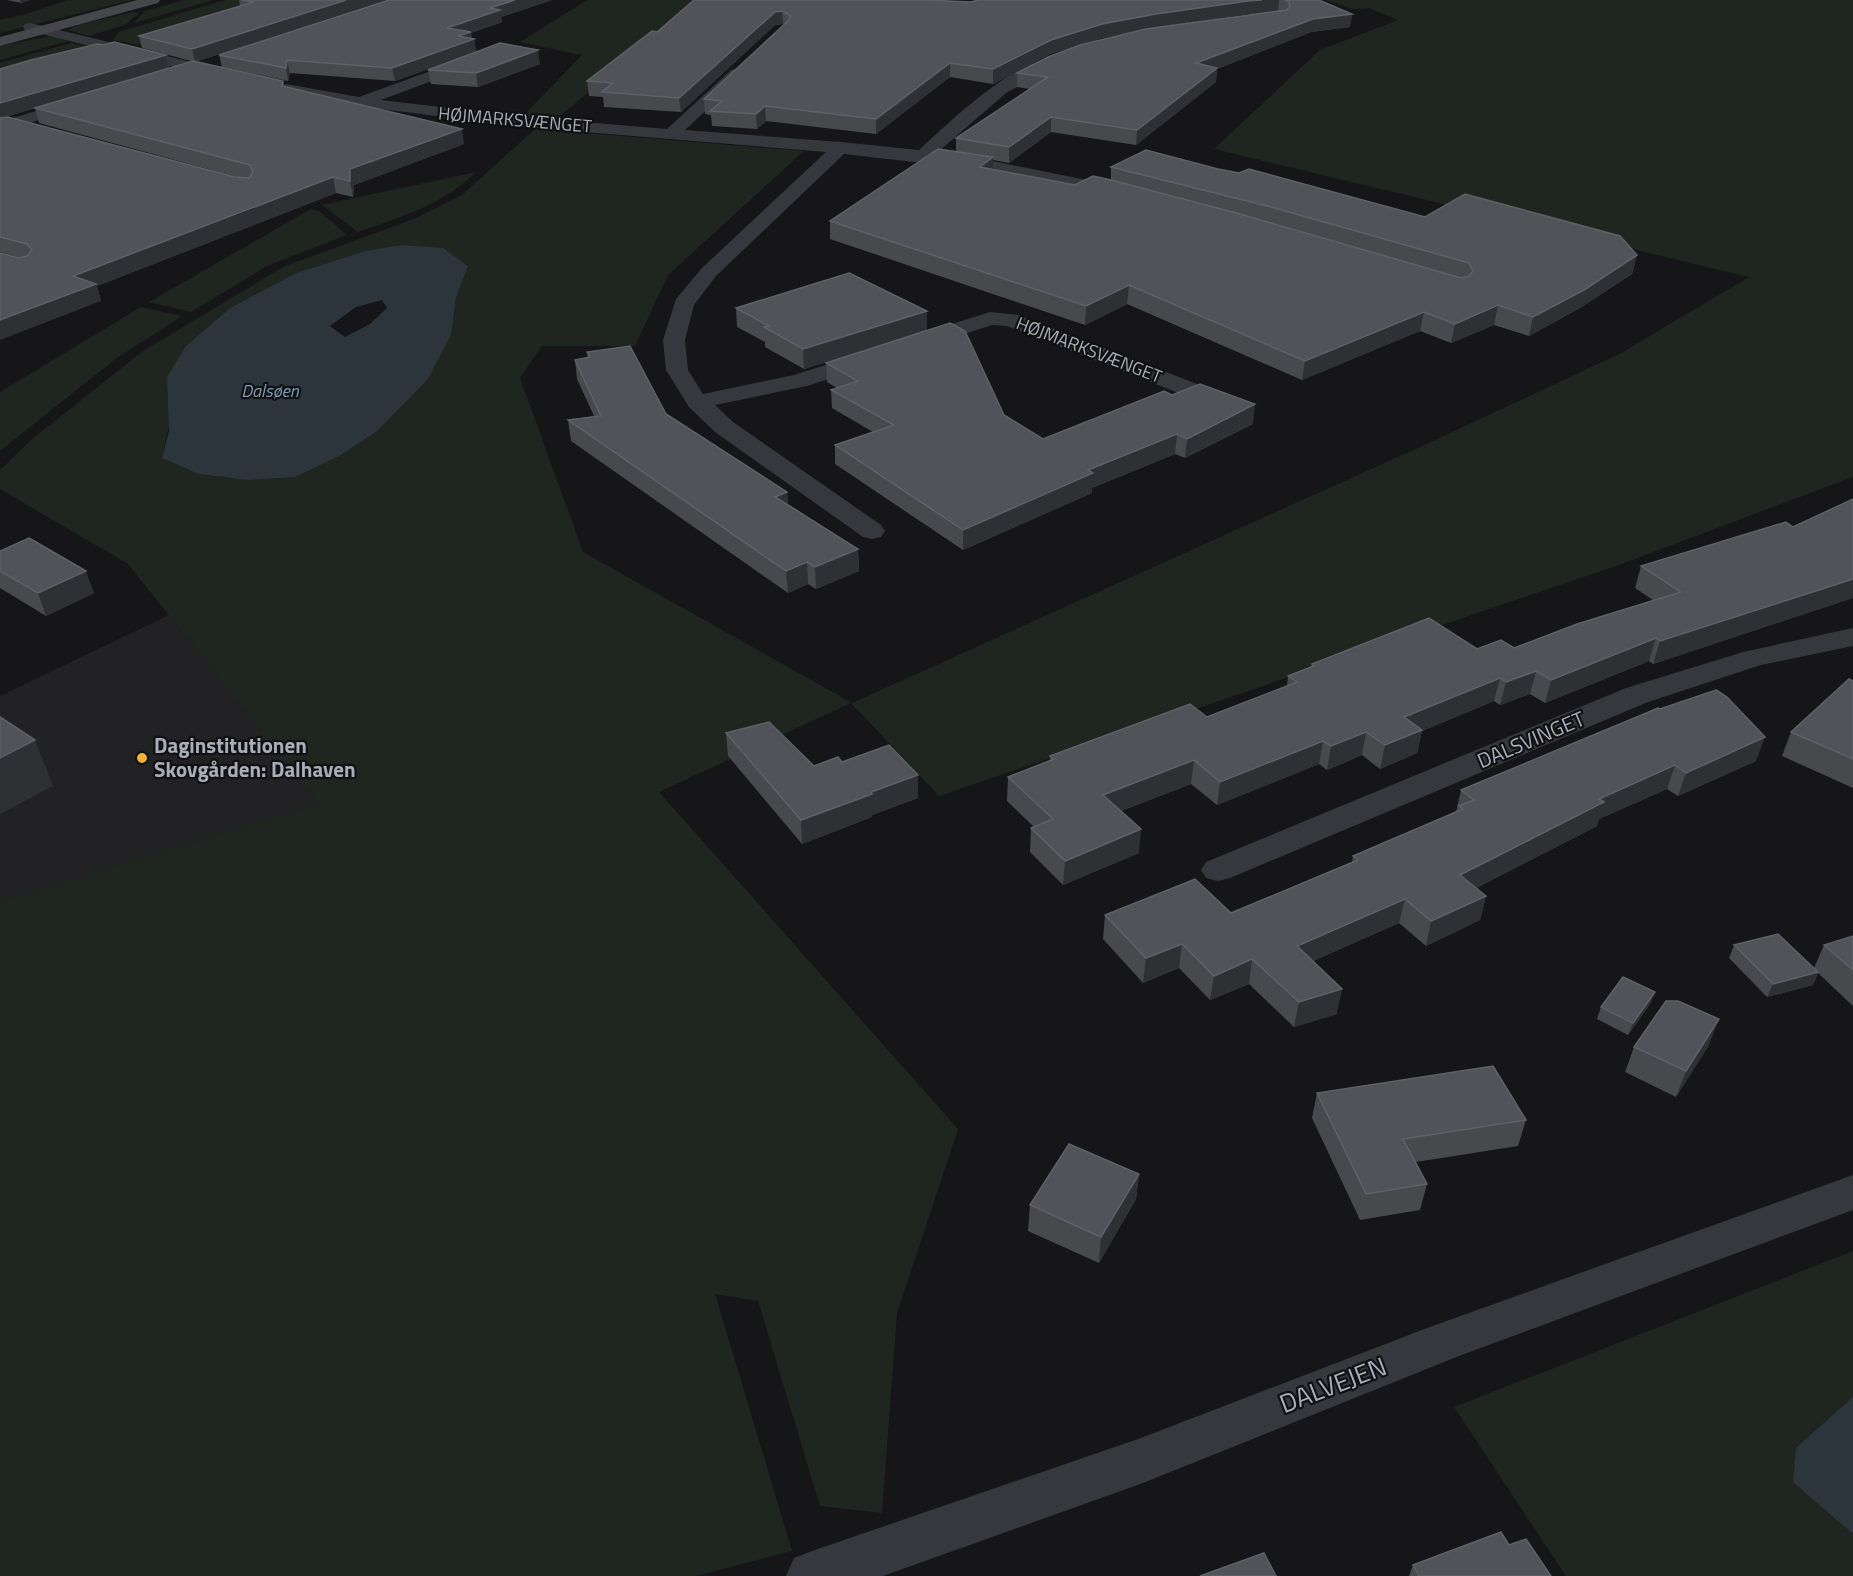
<svg xmlns="http://www.w3.org/2000/svg" width="1853" height="1576" font-family="'Titillium Web',sans-serif">
<rect width="100%" height="100%" fill="#161618"/>
<polygon fill="#222225" points="169,615 334,819 0,909 0,696"/>
<g fill="#1e261f" fill-rule="evenodd">
<polygon points="68,0 132,0 0,33 0,20 26,14"/>
<polygon points="184,0 213,0 134,23 145,11"/>
<polygon points="225,0 287,0 139,45 113,40 119,32"/>
<polygon points="587,0 830,0 682,15 555,120 522,117 582,55 520,42"/>
<path d="M1326 0H1853V477L1619 565 939 796 851 703 659 792 958 1129 897 1313 882 1513 820 1506 758 1301 715 1294 792 1551 696 1576H0V901L319 803 128 564 0 489V470L31 440 143 351 285 266 414 219 462 195 535 129 804 151 668 275 635 346H542L520 378 583 552 852 703 1418 448 1621 353 1749 277 1214 149 1320 50 1398 20 1369 8 1353 9ZM401 245 468 265 456 298 451 335 247 480 198 474 162 458 186 346 230 308 296 273 365 251Z"/>
<polygon points="133,12 139,13 125,25 88,36 68,30 77,25"/>
<polygon points="51,36 69,41 0,60 0,46"/>
<polygon points="71,43 111,52 0,84 0,63"/>
<path d="M476 172C441 206 403 216 358 232L322 205Z"/>
<polygon points="311,209 319,211 347,235 267,266 191,312 149,302"/>
<polygon points="141,307 182,316 114,360 0,451 0,392"/>
<polygon points="1853,1251 1853,1576 1566,1576 1454,1407"/>
</g>
<g fill="#2c353c" fill-rule="evenodd">
<path d="M401 245 443 248 468 266 456 298 451 335 428 379 377 431 339 456 295 477 247 480 198 474 162 458 169 431 167 377 186 346 230 308 296 273 365 251ZM382 300 387 308 370 324 345 337 330 326 356 307Z"/>
<polygon points="1853,1397 1853,1534 1793,1482 1796,1448"/>
</g>
<g fill="none" stroke-linecap="round" stroke-linejoin="round">
<g fill="#37383d" fill-rule="evenodd">
<polygon points="30,23 233,72 235,75 227,80 25,30 23,27 25,24"/>
<path d="M1057 55 1065 60 1062 63 1006 93 937 153 992 161 1121 187 1128 189 1130 193 1128 197 1121 199 992 171 844 154 716 276 694 305 685 340 688 370 703 394 794 375 869 351 877 353 880 358 877 363 807 386 715 405 733 422 881 525 885 531 881 537 872 539 863 537 715 432 689 407 666 370 663 340 676 299 702 268 826 152 524 127 365 107 286 94 278 89 286 84 359 97 472 56 477 58 480 61 477 64 381 100 524 117 667 129 731 70 737 68 745 73 743 76 685 130 841 142 919 150C959 114 1003 69 1057 55Z"/>
<polygon points="79,98 85,100 87,103 85,106 0,132 0,122"/>
<polygon points="990,312 1019,315 1210,389 1214,394 1210,399 1202,401 1194,399 1007,326 992,325 918,349 910,347 907,342 910,337"/>
<polygon points="1853,628 1853,646 1761,665 1648,702 1230,878 1218,881 1206,878 1201,870 1206,862 1626,688 1743,652"/>
<polygon points="1853,1175 1853,1210 1459,1356 1143,1483 883,1576 786,1576 794,1558 812,1551 1141,1438 1427,1328"/>
</g>
<polygon fill="#45474d" fill-rule="evenodd" points="137,0 160,0 158,3 0,46 0,37"/>
</g>
<g fill="#47494d" fill-rule="evenodd">
<polygon points="7,0 30,0 21,3"/>
<polygon points="239,0 385,0 195,62 142,48 139,36 240,6"/>
<polygon points="389,0 552,0 501,17 502,22 471,33 472,39 474,39 476,52 395,81 290,73 288,81 222,67 219,55"/>
<path d="M694 0 971 2 979 0H1319L1352 14 1350 27 1311 32 1217 69 1216 82 1136 145 1051 132 1009 163 993 160V170L1075 185 1111 180V167L1218 169 1425 217 1637 255 1632 274 1580 308 1529 336 1494 325 1451 343 1420 331 1302 380 1127 304 1085 325 830 239V221L956 152V138L1030 89 1017 87V73L1136 31 1102 38 1050 54 993 84 950 77 876 134 766 121 757 129 712 126 711 115 705 114 704 99 784 25 783 24 775 25 681 112 604 107 603 97 589 96 587 81 657 32ZM1267 13 1153 28 1247 14Z"/>
<path d="M166 55 169 68 283 81 285 87 464 144 354 185 353 197 336 193 97 286 101 301 19 258H21L0 252V69ZM35 108 39 123 241 178 235 177 5 117Z"/>
<polygon points="540,64 478,87 431,84 428,70"/>
<polygon points="736,308 927,330 804,369 765,347 765,342 737,327"/>
<polygon points="587,352 666,414 787,492 788,504 858,549 859,571 816,589 808,584 788,593 571,441 568,420 594,416 577,379 575,360 588,358"/>
<polygon points="826,363 1004,415 1043,439 1172,395 1253,424 1185,458 1175,454 1092,488 1092,493 963,550 835,464 835,445 873,432 832,408 831,390 837,388 827,382"/>
<polygon points="1853,499 1853,598 1653,664 1649,661 1545,703 1530,694 1500,705 1494,701 1422,731 1417,753 1380,769 1362,755 1327,770 1319,764 1217,805 1191,784 1121,811 1139,853 1063,885 1030,852 1031,828 1034,827 1007,801 1008,777 1050,761 1050,756 1207,717 1287,686 1288,676 1311,667 1312,664 1477,649 1514,648 1653,600 1635,588 1641,566 1793,527"/>
<polygon points="0,551 94,593 46,616 0,588"/>
<polygon points="1853,681 1853,788 1782,756 1791,732"/>
<polygon points="1658,708 1756,761 1678,796 1667,789 1599,819 1597,826 1476,888 1486,896 1480,920 1426,946 1399,923 1313,961 1337,1014 1294,1027 1249,984 1210,1000 1179,968 1143,983 1103,939 1105,915 1231,913 1352,862 1353,856 1456,812 1461,790"/>
<polygon points="726,733 814,766 842,762 918,775 918,798 872,815 872,817 802,844 728,756"/>
<polygon points="1853,936 1853,1006 1818,973 1813,985 1767,997 1729,958 1734,945 1814,968 1824,945"/>
<polygon points="1655,992 1650,1004 1628,1035 1597,1019 1601,1007"/>
<polygon points="1709,1045 1676,1097 1625,1072 1634,1047"/>
<polygon points="1317,1093 1526,1120 1518,1146 1416,1162 1427,1184 1420,1210 1360,1220 1312,1118"/>
<polygon points="1139,1174 1136,1199 1099,1263 1028,1231 1030,1205"/>
<polygon points="1509,1545 1551,1576 1409,1576 1413,1565"/>
</g>
<g fill="#2f3033">
<polygon points="20,0 30,0 21,3"/>
<polygon points="346,0 385,0 195,62 192,49"/>
<polygon points="515,0 552,0 501,17 502,22 471,33 472,40 474,39 476,52 395,81 392,68 447,28 490,8"/>
<polygon points="1262,0 1279,0 1278,12 1247,14 1155,27 1102,38 1050,54 993,84 993,69 1051,40 1102,24 1156,14 1248,1"/>
<polygon points="782,11 783,24 775,25 681,112 679,98 775,12"/>
<polygon points="1352,14 1350,27 1311,32 1217,69 1216,82 1136,145 1137,130 1196,63 1313,19"/>
<polygon points="538,50 540,64 478,87 476,73"/>
<polygon points="166,55 169,69 5,117 0,120 0,103"/>
<polygon points="287,60 290,73 288,81 286,68"/>
<polygon points="950,63 950,77 876,134 876,119"/>
<polygon points="765,106 766,121 757,129 756,114"/>
<polygon points="1051,117 1051,132 1009,163 1009,147"/>
<polygon points="462,129 464,144 354,185 353,197 350,181 350,169"/>
<polygon points="993,157 993,174 980,167"/>
<polygon points="333,177 336,193 97,286 101,301 0,340 0,320 73,276"/>
<polygon points="1637,255 1632,274 1580,308 1529,336 1533,317"/>
<polygon points="1129,285 1127,304 1085,325 1086,306"/>
<polygon points="1498,305 1494,325 1451,343 1455,324"/>
<polygon points="927,311 927,330 804,369 803,349"/>
<polygon points="1424,312 1420,331 1302,380 1305,361"/>
<polygon points="1255,404 1253,424 1185,458 1187,439"/>
<polygon points="1177,434 1175,454 1092,488 1092,493 963,550 963,530 1088,470"/>
<polygon points="787,492 788,514 775,497"/>
<polygon points="858,549 859,571 816,589 815,567"/>
<polygon points="807,562 808,584 788,593 786,571"/>
<polygon points="86,571 94,593 46,616 38,593"/>
<polygon points="1853,579 1853,598 1653,664 1660,641"/>
<polygon points="1656,638 1649,661 1545,703 1551,680"/>
<polygon points="1536,671 1530,694 1500,705 1506,682"/>
<polygon points="1500,678 1494,701 1422,731 1417,753 1380,769 1385,745 1404,717"/>
<polygon points="1366,732 1362,755 1327,770 1331,746"/>
<polygon points="1765,737 1756,761 1678,796 1686,773"/>
<polygon points="35,740 53,786 0,814 0,758"/>
<polygon points="1323,741 1319,764 1217,805 1220,782"/>
<polygon points="1194,760 1191,784 1101,819 1103,795"/>
<polygon points="1675,765 1667,789 1599,819 1597,826 1454,899 1460,875 1599,799"/>
<polygon points="918,775 918,798 872,815 872,817 802,844 801,820"/>
<polygon points="1141,829 1139,853 1063,885 1065,861"/>
<polygon points="1486,896 1480,920 1426,946 1431,921"/>
<polygon points="1405,899 1399,923 1292,970 1297,946"/>
<polygon points="1182,944 1179,968 1143,983 1146,958"/>
<polygon points="1252,959 1249,984 1210,1000 1214,976"/>
<polygon points="1818,972 1813,985 1767,997 1773,984"/>
<polygon points="1342,989 1337,1014 1294,1027 1299,1002"/>
<polygon points="1655,992 1650,1004 1628,1035 1633,1023"/>
<polygon points="1719,1019 1709,1045 1676,1097 1686,1071"/>
<polygon points="1139,1174 1136,1199 1099,1263 1101,1237"/>
</g>
<g fill="#525359" stroke="#5f6168" stroke-width="1.5">
<polygon points="242,0 346,0 192,49 139,36 254,2"/>
<polygon points="389,0 515,0 490,8 500,10 447,28 471,32 458,36 474,39 392,68 287,60 286,68 219,55"/>
<polygon points="694,0 927,0 971,2 979,0 1262,0 1248,1 1156,14 1102,24 1051,40 993,69 950,63 876,119 765,106 756,114 710,111 722,101 704,99 788,21 791,16 782,11 775,12 679,98 602,92 613,83 587,81 652,31 657,32"/>
<polygon points="1285,0 1319,0 1352,14 1313,19 1196,63 1217,68 1137,130 1051,117 1009,147 956,138 1048,77 1017,73 1048,57 1080,45 1146,29 1287,10 1290,6 1288,1"/>
<polygon points="114,42 166,55 0,103 0,69 31,60 97,44 104,45"/>
<polygon points="500,43 538,50 476,73 428,70"/>
<polygon points="193,61 283,81 282,86 462,129 350,169 350,181 333,177 73,276 96,284 0,320 0,253 19,258 27,256 32,250 27,244 0,237 0,118 8,117 235,177 249,178 253,172 250,165 35,108"/>
<polygon points="938,149 993,157 980,167 1075,185 1093,176 1111,180 1240,214 1461,278 1469,276 1473,271 1469,263 1271,207 1111,167 1146,150 1218,169 1239,173 1249,169 1425,217 1465,194 1620,236 1637,255 1584,290 1533,317 1498,305 1455,324 1424,312 1305,361 1129,285 1086,306 830,221"/>
<polygon points="849,273 927,311 803,349 764,327 769,326 736,308"/>
<polygon points="950,323 965,331 1004,415 1043,439 1164,391 1172,395 1200,384 1255,404 1187,439 1177,434 1088,470 1093,473 963,530 835,445 894,425 831,390 858,381 826,363"/>
<polygon points="630,346 666,414 787,492 775,497 858,549 815,567 807,562 786,571 568,420 601,416 575,360 590,357 587,352"/>
<polygon points="1853,499 1853,579 1660,641 1656,638 1551,680 1536,671 1506,682 1500,678 1404,717 1422,730 1385,745 1366,732 1331,746 1323,741 1220,782 1194,760 1103,795 1141,829 1065,861 1031,828 1053,819 1008,777 1054,759 1050,756 1190,704 1207,717 1297,682 1288,676 1314,666 1312,664 1429,618 1477,649 1501,640 1514,648 1577,624 1681,592 1641,566 1786,522 1793,527"/>
<polygon points="29,538 86,571 38,593 0,571 0,551"/>
<polygon points="1849,679 1853,681 1853,759 1791,732"/>
<polygon points="1716,690 1727,697 1765,737 1686,773 1675,765 1599,799 1604,802 1460,875 1486,896 1431,921 1405,899 1297,946 1342,989 1299,1002 1252,959 1214,976 1182,944 1146,958 1105,915 1195,879 1231,913 1358,860 1353,856 1463,809 1459,806 1474,800 1461,790 1658,708 1660,709"/>
<polygon points="0,717 35,740 0,758"/>
<polygon points="769,722 814,766 838,757 842,762 889,745 918,775 871,792 872,794 801,820 726,733"/>
<polygon points="1778,934 1818,972 1773,984 1734,945"/>
<polygon points="1853,936 1853,970 1824,945"/>
<polygon points="1623,977 1655,992 1633,1023 1601,1007"/>
<polygon points="1666,1001 1678,1001 1719,1019 1686,1071 1634,1047"/>
<polygon points="1493,1066 1526,1120 1403,1139 1427,1184 1366,1194 1317,1093"/>
<polygon points="1069,1144 1139,1174 1101,1237 1030,1205"/>
<polygon points="1501,1532 1509,1545 1526,1539 1551,1576 1419,1576 1413,1565"/>
<polygon points="1264,1553 1276,1576 1200,1576"/>
</g>
<circle fill="#f2b134" stroke="#111113" stroke-width="2" cx="142" cy="758" r="6"/>
<g text-anchor="middle" stroke-width="4.5" stroke-linejoin="round" paint-order="stroke">
<g font-size="18" fill="#a8adb8" stroke="#111113">
<text transform="translate(515 120) rotate(5)" y="6">HØJMARKSVÆNGET</text>
<text transform="translate(1089 350) rotate(21)" y="6">HØJMARKSVÆNGET</text>
</g>
<g font-size="18" font-style="italic" fill="#7f9bb3" stroke="#111113">
<text x="270" y="397">Dalsøen</text>
</g>
<g font-size="21" fill="#a8adb8" stroke="#111113">
<text transform="translate(1531 740) rotate(-23)" y="7">DALSVINGET</text>
</g>
<g font-size="21" font-weight="bold" fill="#a8adb8" stroke="#111113" text-anchor="start">
<text x="154" y="753">Daginstitutionen<tspan x="154" dy="24">Skovgården: Dalhaven</tspan></text>
</g>
<g font-size="26" fill="#a8adb8" stroke="#111113">
<text transform="translate(1333 1385) rotate(-21)" y="9">DALVEJEN</text>
</g>
</g>
</svg>
